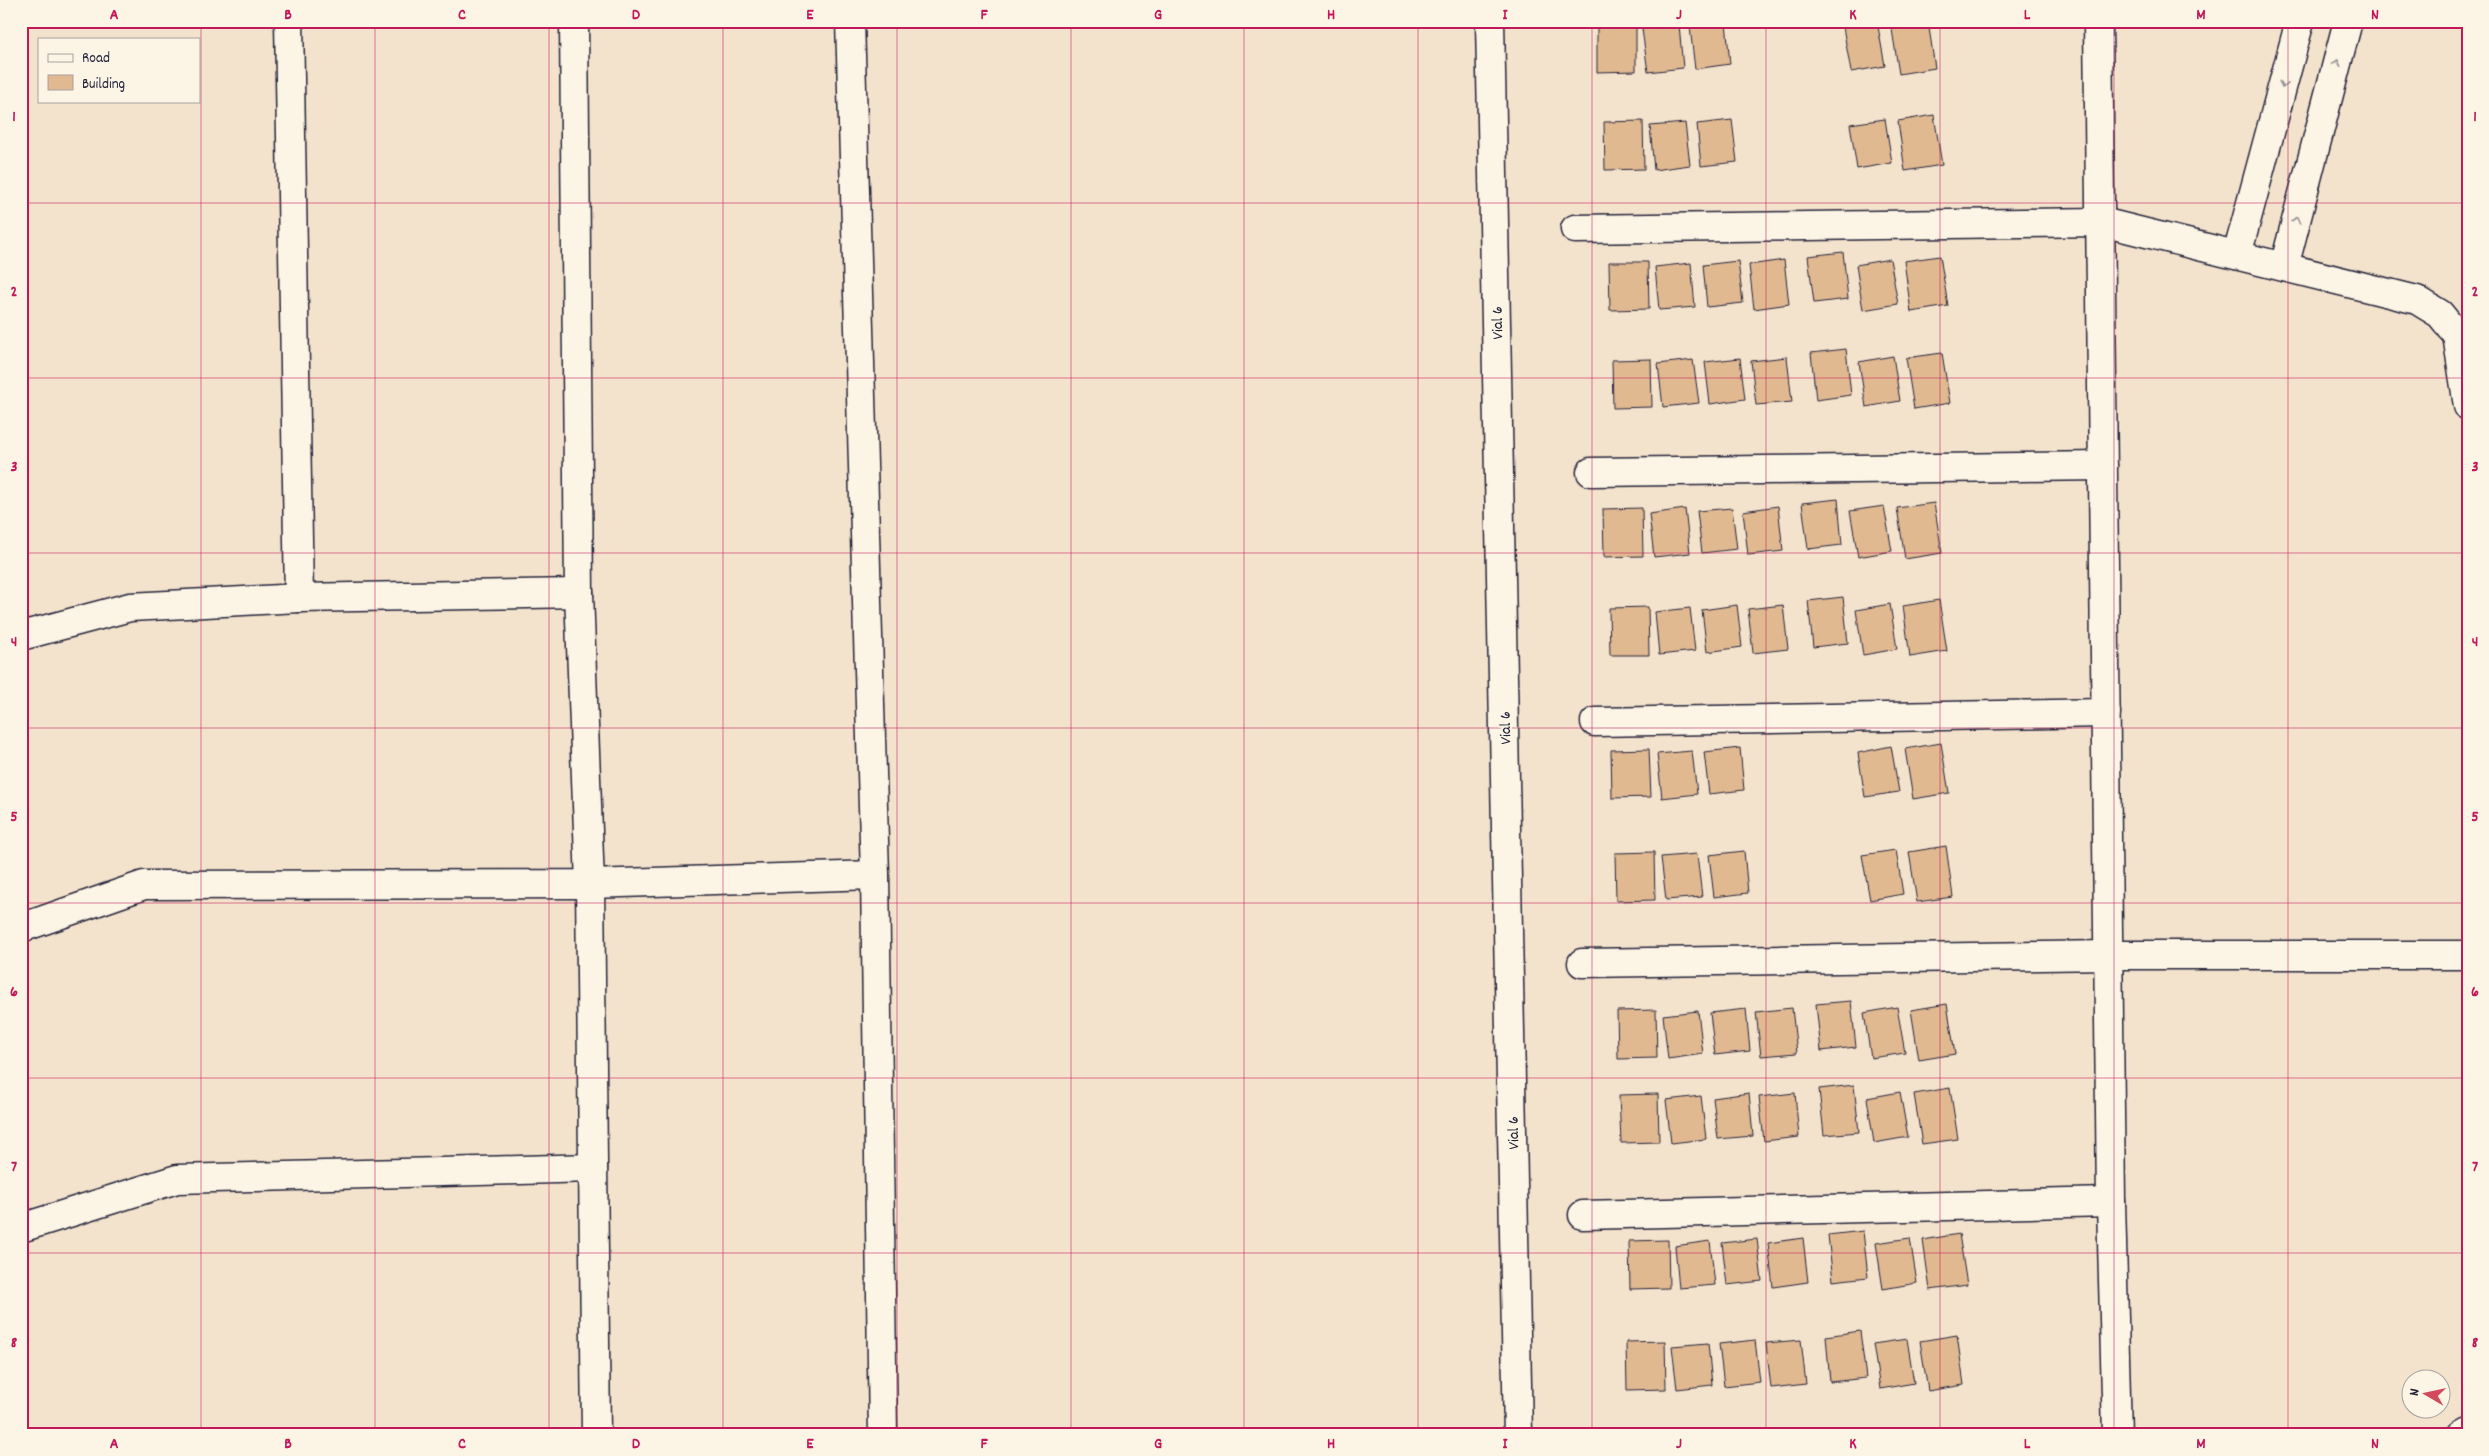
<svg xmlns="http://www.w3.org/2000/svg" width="2489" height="1456" font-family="Dekko,sans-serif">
<rect width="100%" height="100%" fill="#f4e3cc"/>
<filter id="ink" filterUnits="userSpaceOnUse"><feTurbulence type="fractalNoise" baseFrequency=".02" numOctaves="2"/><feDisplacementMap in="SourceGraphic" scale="10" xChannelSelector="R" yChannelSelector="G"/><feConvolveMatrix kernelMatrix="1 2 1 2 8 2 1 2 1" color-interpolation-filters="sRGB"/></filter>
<g filter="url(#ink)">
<g fill="#e1b991" stroke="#22223b">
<polygon points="1877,21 1885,66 1851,72 1843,27"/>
<polygon points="1901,21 1928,21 1935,68 1899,74 1891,23"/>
<polygon points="1726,22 1730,64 1695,69 1690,27"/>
<polygon points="1597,24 1636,24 1636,71 1597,72"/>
<polygon points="1679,25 1683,68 1648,72 1642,29"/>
<polygon points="1934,115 1942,165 1905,171 1898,121"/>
<polygon points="1885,119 1892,163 1857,169 1850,124"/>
<polygon points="1732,120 1737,162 1701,166 1697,124"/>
<polygon points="1643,121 1644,169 1605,170 1604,122"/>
<polygon points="1685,123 1690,165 1654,170 1650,126"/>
<polygon points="1843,252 1848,299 1814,303 1808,256"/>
<polygon points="1940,256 1948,306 1911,312 1904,261"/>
<polygon points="1890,259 1898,304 1863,310 1856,265"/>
<polygon points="1784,260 1789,304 1754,309 1749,265"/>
<polygon points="1738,261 1743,303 1707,307 1703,265"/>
<polygon points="1609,262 1648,262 1649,309 1610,310"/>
<polygon points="1691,263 1695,307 1659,310 1655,267"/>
<polygon points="1846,349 1851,395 1816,400 1811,353"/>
<polygon points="1942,353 1950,403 1914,409 1906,358"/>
<polygon points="1893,356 1900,401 1866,407 1859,362"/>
<polygon points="1787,357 1792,402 1756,405 1751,361"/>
<polygon points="1740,358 1745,399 1710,404 1705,362"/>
<polygon points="1651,359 1652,407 1613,408 1612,360"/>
<polygon points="1693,360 1699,403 1663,407 1658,364"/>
<polygon points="1838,499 1842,545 1808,549 1802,503"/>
<polygon points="1934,503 1942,553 1905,559 1897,508"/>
<polygon points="1778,506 1783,551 1748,555 1743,511"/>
<polygon points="1884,506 1892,551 1858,557 1850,511"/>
<polygon points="1642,508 1643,556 1604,557 1603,509"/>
<polygon points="1732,508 1737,549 1702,553 1697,511"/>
<polygon points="1685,509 1690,553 1654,557 1649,514"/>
<polygon points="1843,597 1848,643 1813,647 1808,601"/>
<polygon points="1939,600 1947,651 1910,657 1903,606"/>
<polygon points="1890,604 1897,649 1863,655 1856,610"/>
<polygon points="1737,605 1742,647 1707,652 1702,610"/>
<polygon points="1783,605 1788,649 1753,653 1748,609"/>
<polygon points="1648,607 1649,655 1610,655 1609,608"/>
<polygon points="1690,608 1695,651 1659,655 1655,612"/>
<polygon points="1941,743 1949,793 1913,799 1905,749"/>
<polygon points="1891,746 1899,792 1865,797 1858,753"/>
<polygon points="1740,748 1744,790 1709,794 1704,752"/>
<polygon points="1649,749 1651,797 1612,798 1611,750"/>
<polygon points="1692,751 1697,794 1662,798 1657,754"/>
<polygon points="1946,846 1953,897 1917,902 1909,852"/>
<polygon points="1896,850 1903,894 1870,900 1862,855"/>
<polygon points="1744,851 1748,893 1714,897 1709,855"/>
<polygon points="1654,852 1655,900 1616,901 1615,853"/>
<polygon points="1697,854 1702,897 1666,900 1661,857"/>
<polygon points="1851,1001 1856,1047 1821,1051 1816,1004"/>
<polygon points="1947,1004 1955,1054 1919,1060 1911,1010"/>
<polygon points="1897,1007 1905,1053 1871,1058 1864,1013"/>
<polygon points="1792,1008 1797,1053 1761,1056 1756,1012"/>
<polygon points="1746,1009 1750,1051 1715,1055 1710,1013"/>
<polygon points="1656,1010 1657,1058 1618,1059 1617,1011"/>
<polygon points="1698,1011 1703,1054 1668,1059 1663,1015"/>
<polygon points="1854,1085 1859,1132 1824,1135 1819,1089"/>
<polygon points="1950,1088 1958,1139 1922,1144 1914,1094"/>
<polygon points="1900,1092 1908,1137 1874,1143 1867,1098"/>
<polygon points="1749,1093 1753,1136 1718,1139 1713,1098"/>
<polygon points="1795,1093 1799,1137 1764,1141 1759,1097"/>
<polygon points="1658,1094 1659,1142 1621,1143 1619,1095"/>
<polygon points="1701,1096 1706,1139 1671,1143 1666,1100"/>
<polygon points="1863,1231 1868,1277 1833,1281 1828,1235"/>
<polygon points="1959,1234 1967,1285 1930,1290 1923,1240"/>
<polygon points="1803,1238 1808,1282 1773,1287 1768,1243"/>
<polygon points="1910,1238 1917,1283 1883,1289 1876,1243"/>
<polygon points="1757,1239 1762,1281 1727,1285 1722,1243"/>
<polygon points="1668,1240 1669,1288 1630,1289 1629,1241"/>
<polygon points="1710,1241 1715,1285 1679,1288 1675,1246"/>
<polygon points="1860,1331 1866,1378 1830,1382 1826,1336"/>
<polygon points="1957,1335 1964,1385 1928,1391 1920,1341"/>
<polygon points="1907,1339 1914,1383 1880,1389 1873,1344"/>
<polygon points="1755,1340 1760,1382 1724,1386 1719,1344"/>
<polygon points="1801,1340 1806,1384 1771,1388 1766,1343"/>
<polygon points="1665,1341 1666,1389 1627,1390 1626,1342"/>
<polygon points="1708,1343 1712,1385 1677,1389 1672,1346"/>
</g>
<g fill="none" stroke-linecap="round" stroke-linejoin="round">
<g stroke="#22223b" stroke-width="31">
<g id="minor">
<polyline points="289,21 299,598"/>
<polyline points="574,21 579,593 590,884 596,1435"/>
<polyline points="850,21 875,875 883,1435"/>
<polyline points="1490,21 1518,1435"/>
<polyline points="2098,21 2111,1202 2117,1435"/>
<polyline points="1575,229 2102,222 2417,300 2440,314 2457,335 2468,406"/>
<polyline points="2237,255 2300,21"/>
<polyline points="2284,267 2348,21"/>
<polyline points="1591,472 2103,466"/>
<polyline points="21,636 130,607 299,598 579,593"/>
<polyline points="1595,722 2106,713"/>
<polyline points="21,928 144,885 590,884 875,875"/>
<polyline points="1582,963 2108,955 2468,955"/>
<polyline points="1583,1215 2111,1202"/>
<polyline points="21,1228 177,1179 593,1168"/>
<polyline points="2461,1435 2468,1431"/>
</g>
</g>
<use href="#minor" stroke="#fcf5e5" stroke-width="28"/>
</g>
<defs><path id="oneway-chevron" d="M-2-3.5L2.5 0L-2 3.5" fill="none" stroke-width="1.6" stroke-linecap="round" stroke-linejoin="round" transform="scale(1.25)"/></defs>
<g stroke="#9a9698">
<use href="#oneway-chevron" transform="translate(2337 63) rotate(-75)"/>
<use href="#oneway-chevron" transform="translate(2283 85) rotate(105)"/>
<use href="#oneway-chevron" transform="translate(2296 220) rotate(-75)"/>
</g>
</g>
<path fill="none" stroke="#c2185b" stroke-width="1" stroke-opacity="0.55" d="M201 21V1435M375 21V1435M549 21V1435M723 21V1435M897 21V1435M1071 21V1435M1244 21V1435M1418 21V1435M1592 21V1435M1766 21V1435M1940 21V1435M2114 21V1435M2288 21V1435M21 203H2468M21 378H2468M21 553H2468M21 728H2468M21 903H2468M21 1078H2468M21 1253H2468"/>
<g text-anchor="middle" stroke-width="4" stroke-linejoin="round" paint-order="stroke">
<g font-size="16" fill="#22223b" stroke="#fcf5e5">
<text transform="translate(1496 323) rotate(-91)" y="6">Vial 6</text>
<text transform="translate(1504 728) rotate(-91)" y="6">Vial 6</text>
<text transform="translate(1512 1133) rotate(-91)" y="6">Vial 6</text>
</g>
</g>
<rect width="2489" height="1456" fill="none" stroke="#fcf5e5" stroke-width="55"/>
<rect x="38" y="38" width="162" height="65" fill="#fcf5e5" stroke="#a5a1a1"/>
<rect x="48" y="54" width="25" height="8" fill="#fcf5e5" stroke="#a5a1a1"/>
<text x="82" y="62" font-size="15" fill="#22223b">Road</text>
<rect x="48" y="75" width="25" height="15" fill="#e1b991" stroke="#a5a1a1"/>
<text x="82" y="88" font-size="15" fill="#22223b">Building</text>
<g transform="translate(2426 1394) rotate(279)"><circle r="24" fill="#fcf5e5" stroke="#a5a1a1"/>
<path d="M0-4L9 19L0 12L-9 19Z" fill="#d1495b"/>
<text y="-8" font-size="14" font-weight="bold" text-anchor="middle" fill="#22223b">N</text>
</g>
<rect x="28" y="28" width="2434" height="1400" fill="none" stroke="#c2185b" stroke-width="2"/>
<g font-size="16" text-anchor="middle" font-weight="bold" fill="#c2185b">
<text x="114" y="19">A</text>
<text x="288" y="19">B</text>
<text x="462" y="19">C</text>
<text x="636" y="19">D</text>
<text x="810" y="19">E</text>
<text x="984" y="19">F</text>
<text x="1158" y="19">G</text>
<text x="1331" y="19">H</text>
<text x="1505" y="19">I</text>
<text x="1679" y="19">J</text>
<text x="1853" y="19">K</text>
<text x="2027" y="19">L</text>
<text x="2201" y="19">M</text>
<text x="2375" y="19">N</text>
<text x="14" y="121">1</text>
<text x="2475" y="121">1</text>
<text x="14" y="296">2</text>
<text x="2475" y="296">2</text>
<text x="14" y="471">3</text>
<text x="2475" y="471">3</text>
<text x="14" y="646">4</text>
<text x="2475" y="646">4</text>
<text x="14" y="821">5</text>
<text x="2475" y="821">5</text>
<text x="14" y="996">6</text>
<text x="2475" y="996">6</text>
<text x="14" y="1171">7</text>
<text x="2475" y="1171">7</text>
<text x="14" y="1347">8</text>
<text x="2475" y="1347">8</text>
<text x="114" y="1448">A</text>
<text x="288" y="1448">B</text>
<text x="462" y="1448">C</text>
<text x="636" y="1448">D</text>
<text x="810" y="1448">E</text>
<text x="984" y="1448">F</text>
<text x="1158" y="1448">G</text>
<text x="1331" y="1448">H</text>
<text x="1505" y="1448">I</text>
<text x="1679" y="1448">J</text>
<text x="1853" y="1448">K</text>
<text x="2027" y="1448">L</text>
<text x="2201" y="1448">M</text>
<text x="2375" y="1448">N</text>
</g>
</svg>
